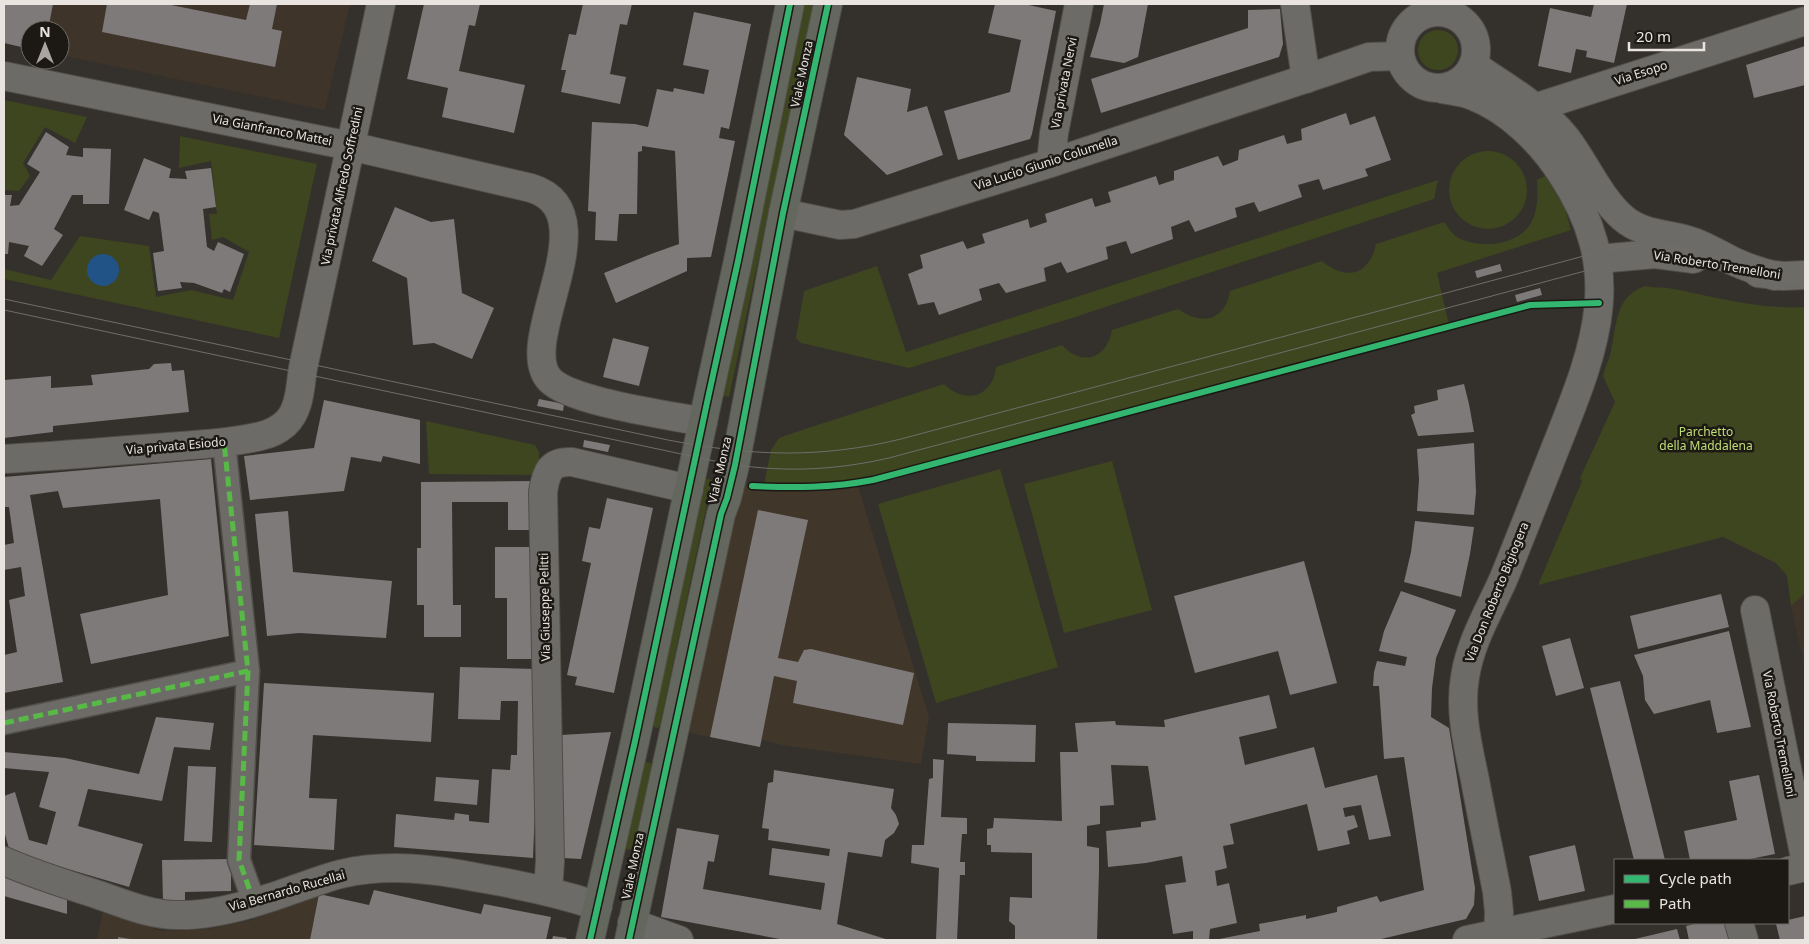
<svg xmlns="http://www.w3.org/2000/svg" width="1809" height="944" font-family="'Noto Sans',sans-serif">
<rect width="100%" height="100%" fill="#34302c"/>
<g fill="#403629">
<polygon points="739,483 752,486 801,489 857,483 929,717 921,764 781,745 762,740 760,747 675,730"/>
<polygon points="374,890 481,914 484,904 551,917 546,940 97,940 103,911 161,931 208,929 248,921 319,894 369,905"/>
</g>
<g fill="#3e3429">
<polygon points="4,4 350,4 325,110 60,55 60,30 30,30 30,49 4,43"/>
<polygon points="1805,593 1805,668 1791,606"/>
</g>
<g fill="#3e461f">
<polygon points="804,4 813,4 729,397 721,395"/>
<circle cx="1438" cy="50" r="20"/>
<polygon points="4,100 87,117 75,143 45,127 23,163 30,176 19,191 4,190"/>
<polygon points="180,136 317,164 279,338 4,279 4,269 51,280 80,236 149,246 156,297 191,290 233,300 249,252 223,237 212,240 209,214 217,214 211,161 179,168"/>
<circle cx="1488" cy="190" r="39"/>
<path d="M1545 176 1565 208 1571 230 1437 273 1449 325 875 476C837 483 803 486 764 484L771 450 779 438 796 432 944 384C965 405 993 397 996 367L1062 345C1082 367 1107 359 1112 330L1178 309C1202 326 1225 321 1230 291L1322 261C1346 281 1369 276 1376 244L1444 222C1448 227 1452 234 1457 237 1477 249 1515 246 1529 226 1538 214 1538 193 1537 180Z"/>
<polygon points="1438,180 1434,199 1072,318 909,368 801,343 796,338 804,291 877,266 906,352"/>
<path d="M1645 286C1653 288 1660 287 1668 288 1713 296 1759 310 1805 307V593L1791 606 1787 576 1776 563 1723 537 1538 585 1582 481 1580 478 1615 402 1603 376C1605 367 1609 360 1611 351 1617 323 1615 297 1645 286Z"/>
<polygon points="426,421 535,445 539,452 539,475 429,474"/>
<polygon points="1112,461 1152,610 1064,633 1024,484"/>
<polygon points="1000,469 1058,667 936,703 878,504"/>
<polygon points="703,478 712,480 660,725 658,728 654,727 651,724"/>
<polygon points="646,762 651,763 652,767 633,850 625,849 644,765"/>
</g>
<circle fill="#215386" cx="103" cy="270" r="16"/>
<g fill="#7d7a79">
<polygon points="4,4 53,4 48,30 30,30 30,49 4,43"/>
<polygon points="107,4 166,4 246,20 250,4 277,4 272,29 282,31 275,67 102,32"/>
<polygon points="424,4 480,4 475,26 469,25 459,71 525,85 514,133 442,117 448,88 407,79"/>
<polygon points="583,4 632,4 627,25 620,24 610,74 626,77 620,104 561,92 566,70 561,70 569,34 576,35"/>
<polygon points="995,4 1024,4 1056,11 1032,134 1030,139 958,160 944,111 1010,92 1021,40 988,33"/>
<polygon points="1104,4 1148,4 1138,57 1124,63 1090,57 1100,24"/>
<polygon points="1594,4 1627,4 1614,63 1586,57 1587,51 1576,49 1571,73 1538,66 1550,8 1591,17"/>
<polygon points="1280,9 1283,44 1279,57 1101,113 1091,79 1248,28 1248,10"/>
<polygon points="694,12 751,24 729,129 721,127 719,138 735,141 711,257 687,258 687,271 616,303 604,273 651,254 679,244 675,151 642,146 642,151 638,152 637,214 619,214 617,241 595,240 596,212 588,211 592,122 635,124 648,127 657,89 673,92 674,88 704,94 709,70 683,65"/>
<polygon points="1805,46 1805,85 1754,98 1746,65"/>
<polygon points="857,77 911,89 907,112 927,106 943,155 887,175 844,135"/>
<polygon points="1346,113 1350,125 1375,116 1391,160 1365,169 1368,176 1323,190 1319,179 1298,185 1302,197 1259,212 1254,202 1235,208 1237,217 1195,232 1189,220 1171,227 1173,239 1131,254 1126,241 1106,247 1108,259 1067,273 1061,262 1044,268 1046,281 1006,293 999,283 979,289 982,300 939,315 934,302 918,305 908,274 923,268 920,255 963,241 967,249 985,243 982,234 1028,219 1030,228 1047,222 1045,214 1092,198 1095,207 1111,202 1108,192 1156,176 1159,185 1174,180 1174,171 1218,156 1223,166 1238,160 1239,150 1284,135 1287,144 1302,140 1301,129"/>
<polygon points="46,132 69,147 66,155 83,157 83,148 111,149 109,204 83,204 83,195 72,195 54,229 63,235 42,266 24,256 29,246 9,242 8,254 4,254 4,195 12,195 10,206 19,205 40,172 27,164"/>
<polygon points="144,158 171,169 169,178 187,179 185,171 211,168 216,207 203,209 207,247 214,251 218,242 244,254 230,292 224,289 222,293 194,283 180,282 182,288 158,291 153,253 164,251 159,213 153,211 149,220 124,210"/>
<polygon points="395,207 431,222 454,219 462,293 494,308 472,359 434,343 413,345 407,278 372,261"/>
<polygon points="1500,264 1502,271 1477,278 1475,271"/>
<polygon points="1540,288 1542,295 1517,302 1515,295"/>
<polygon points="613,338 649,347 639,386 603,377"/>
<polygon points="171,363 172,371 184,370 189,412 53,426 53,432 4,438 4,380 51,376 51,388 93,385 91,375 149,369 154,364"/>
<polygon points="1464,384 1469,404 1474,432 1418,436 1411,415 1415,413 1414,406 1438,400 1437,390"/>
<polygon points="539,399 564,404 563,411 537,406"/>
<polygon points="324,400 420,420 420,464 383,456 381,462 351,457 344,491 250,500 244,456 314,448"/>
<polygon points="584,440 610,445 608,452 583,447"/>
<polygon points="1474,443 1476,492 1474,515 1417,511 1419,479 1417,449"/>
<polygon points="211,459 229,636 91,664 80,614 168,595 160,499 63,508 58,491 30,495 63,682 4,693 4,655 17,652 9,600 25,596 21,567 4,570 4,545 14,543 9,507 4,507 4,477"/>
<polygon points="534,481 534,530 508,530 508,502 452,502 453,605 461,605 461,637 424,637 424,605 417,605 417,548 421,548 421,482"/>
<polygon points="607,498 653,508 614,693 575,685 577,677 567,675 591,563 582,561 589,527 600,529"/>
<polygon points="758,510 808,520 778,658 798,662 804,650 811,649 914,673 903,725 793,703 797,681 774,676 760,747 710,737"/>
<polygon points="288,511 293,572 392,581 386,638 299,633 267,636 255,514"/>
<polygon points="1415,521 1474,527 1470,554 1461,597 1404,582 1411,552"/>
<polygon points="495,547 536,547 536,659 507,659 507,598 495,598"/>
<polygon points="1304,561 1337,683 1290,695 1278,651 1195,673 1174,596"/>
<polygon points="1401,591 1456,610 1436,658 1432,688 1431,717 1449,728 1475,888 1474,905 1466,919 1377,940 1214,940 1260,931 1259,924 1306,915 1306,919 1337,912 1337,907 1377,896 1380,902 1424,890 1404,757 1384,759 1379,686 1373,686 1374,672 1377,661 1405,666 1407,657 1379,651 1384,631"/>
<polygon points="1721,594 1729,627 1638,649 1630,616"/>
<polygon points="1729,631 1751,727 1717,733 1710,700 1654,714 1645,700 1643,676 1634,655"/>
<polygon points="1570,638 1584,688 1556,696 1542,646"/>
<polygon points="460,667 536,669 537,756 533,858 394,847 396,814 454,820 455,813 469,815 469,821 489,823 492,769 510,770 511,755 517,755 518,701 501,701 500,720 458,719"/>
<polygon points="1620,681 1665,860 1634,860 1590,688"/>
<polygon points="264,683 434,693 431,742 313,735 309,798 337,799 334,850 254,845"/>
<polygon points="1269,695 1277,728 1239,737 1245,765 1314,747 1325,788 1377,775 1391,836 1369,840 1361,805 1343,808 1345,817 1354,815 1358,827 1347,831 1350,844 1318,851 1307,804 1230,824 1234,844 1223,846 1227,868 1215,871 1217,886 1229,883 1237,923 1210,929 1209,940 1193,940 1193,931 1173,934 1165,885 1186,882 1182,856 1146,863 1108,867 1106,831 1141,827 1141,822 1156,820 1148,766 1111,765 1114,805 1100,806 1100,824 1087,826 1087,846 1099,848 1099,870 1097,940 1015,940 1015,926 1009,921 1010,897 1032,898 1032,853 991,852 991,845 987,845 987,829 993,828 994,818 1062,821 1060,752 1078,752 1075,723 1115,721 1116,725 1165,727 1164,720"/>
<polygon points="156,717 214,723 210,750 174,747 162,801 88,789 78,826 143,844 129,887 10,852 4,831 4,796 15,792 29,840 47,845 56,812 39,807 49,772 4,768 4,752 65,758 139,774"/>
<polygon points="948,723 1036,725 1035,762 976,761 976,756 947,754"/>
<polygon points="611,732 581,859 563,858 561,735"/>
<polygon points="933,759 944,760 941,817 967,818 967,834 962,834 960,862 965,862 965,875 960,875 957,940 936,940 939,868 911,863 912,845 924,845 929,779 933,778"/>
<polygon points="188,766 216,767 212,842 184,841"/>
<polygon points="774,770 894,789 891,808 896,815 899,824 894,833 885,840 882,857 848,852 837,924 889,940 785,940 661,917 677,828 719,835 714,862 708,861 703,889 821,910 825,883 769,875 772,848 829,856 830,849 768,840 769,829 762,828 768,783 773,782"/>
<polygon points="1759,775 1775,854 1745,860 1690,860 1684,831 1737,820 1729,781"/>
<polygon points="436,777 479,780 477,805 434,801"/>
<polygon points="1575,845 1585,891 1539,901 1529,856"/>
<polygon points="231,859 231,891 185,892 185,902 163,902 162,860"/>
<polygon points="4,875 67,897 67,914 4,896"/>
<polygon points="374,890 481,914 484,904 551,917 546,940 310,940 319,894 369,905"/>
<polygon points="1805,916 1805,940 1780,940 1776,924 1788,923 1788,920"/>
<polygon points="1699,923 1726,923 1730,940 1689,940 1686,926"/>
<polygon points="1677,929 1680,940 1635,940 1635,939"/>
<polygon points="553,936 567,938 566,940 552,940"/>
<polygon points="118,937 130,939 130,940 118,940"/>
</g>
<g fill="none" stroke-linecap="round" stroke-linejoin="round">
<g stroke="#514d49" stroke-width="25">
<g id="pedestrian">
<polyline points="248,671 239,860 254,902"/>
<polyline points="4,723 248,671 224,442"/>
</g>
</g>
<g stroke="#514d49" stroke-width="30">
<g id="minor">
<polyline points="1295,4 1306,79"/>
<circle cx="1438" cy="50" r="38"/>
<path d="M1473 65C1506 87 1541 107 1566 138 1586 164 1599 197 1623 218 1644 236 1670 233 1694 242 1708 247 1722 256 1735 262 1748 268 1761 272 1775 276"/>
<path d="M4 76 350 146 531 188C612 213 513 342 550 380 571 402 669 415 703 422"/>
<path d="M1442 89C1452 91 1464 92 1473 96 1509 110 1541 142 1561 173 1628 273 1595 348 1555 449 1538 492 1521 536 1503 580 1489 611 1470 643 1465 677 1459 712 1468 746 1475 780 1482 818 1490 855 1497 892L1499 912 1498 940"/>
<polyline points="1524,118 1534,108 1805,21"/>
<polyline points="1051,163 1054,133 1079,4"/>
<polyline points="783,213 840,225 854,224 1051,163 1326,72 1369,57 1400,56"/>
<polyline points="1598,259 1655,254 1694,259"/>
<polyline points="1758,273 1783,276 1805,275"/>
<path d="M4 459C54 456 105 452 155 448 191 445 227 444 261 436 270 434 278 430 285 424 300 411 300 387 303 368L381 4"/>
<polyline points="1755,610 1805,858"/>
<path d="M4 861C33 874 63 883 93 893 120 902 148 915 177 915 214 916 260 902 295 889 310 884 325 878 341 874 388 863 434 869 480 878 521 885 559 893 598 906"/>
<polyline points="1788,871 1805,867"/>
<path d="M548 891 550 861 543 492C546 472 550 461 572 462L689 489"/>
<polyline points="632,923 679,940"/>
<polyline points="1739,923 1744,940"/>
<polyline points="1467,940 1615,909"/>
</g>
</g>
<g stroke="#514d49" stroke-width="30">
<g id="primary">
<polyline points="590,940 635,741 708,398 738,261 790,4"/>
<polyline points="629,940 721,514 727,498 735,465 783,213 828,4"/>
</g>
</g>
<use href="#pedestrian" stroke="#6d6b68" stroke-width="22"/>
<use href="#minor" stroke="#6d6b68" stroke-width="28"/>
<use href="#primary" stroke="#64675d" stroke-width="28"/>
<g stroke="#706d6a" stroke-width="1">
<path d="M4 299 668 440C751 456 819 459 901 439L1610 249C1629 245 1649 244 1668 246 1698 250 1726 262 1755 267 1772 270 1788 270 1805 269"/>
<path d="M4 310 719 462C777 473 832 471 889 458L1611 264C1636 259 1661 259 1687 263 1710 266 1732 275 1755 279 1772 282 1789 281 1805 280"/>
</g>
<g stroke="#58b947" stroke-width="5" stroke-dasharray="10 5" stroke-linecap="butt">
<polyline points="248,671 239,860 254,902"/>
<polyline points="4,723 248,671 224,442"/>
</g>
<g stroke="#1c1915" stroke-width="9">
<g id="cycleway">
<path d="M752 486C794 488 832 488 873 480L1530 305 1599 303"/>
<polyline points="590,940 635,741 708,398 738,261 790,4"/>
<polyline points="629,940 721,514 727,498 735,465 783,213 828,4"/>
</g>
</g>
<use href="#cycleway" stroke="#33b770" stroke-width="6"/>
</g>
<g text-anchor="middle" stroke-width="5" stroke-linejoin="round" paint-order="stroke">
<g font-size="12" fill="#e9e4df" stroke="#1c1915">
<text transform="translate(1641 73) rotate(-18)" y="4">Via Esopo</text>
<text transform="translate(802 74) rotate(-78)" y="4">Viale Monza</text>
<text transform="translate(1064 83) rotate(-79)" y="4">Via privata Nervi</text>
<text transform="translate(272 130) rotate(11)" y="4">Via Gianfranco Mattei</text>
<text transform="translate(1046 163) rotate(-18)" y="4">Via Lucio Giunio Columella</text>
<text transform="translate(342 186) rotate(-78)" y="4">Via privata Alfredo Soffredini</text>
<text transform="translate(1717 265) rotate(9)" y="4">Via Roberto Tremelloni</text>
<text transform="translate(176 446) rotate(-5)" y="4">Via privata Esiodo</text>
<text transform="translate(720 470) rotate(-77)" y="4">Viale Monza</text>
<text transform="translate(1497 592) rotate(-68)" y="4">Via Don Roberto Bigiogera</text>
<text transform="translate(545 607) rotate(-91)" y="4">Via Giuseppe Pelitti</text>
<text transform="translate(1779 734) rotate(79)" y="4">Via Roberto Tremelloni</text>
<text transform="translate(633 866) rotate(-78)" y="4">Viale Monza</text>
<text transform="translate(287 891) rotate(-16)" y="4">Via Bernardo Rucellai</text>
</g>
<g font-size="12" fill="#c1de72" stroke="#1c1915">
<text x="1706" y="436">Parchetto<tspan x="1706" dy="14">della Maddalena</tspan></text>
</g>
</g>
<rect width="1809" height="944" fill="none" stroke="#e9e4df" stroke-width="10"/>
<rect x="1614" y="859" width="175" height="65" fill="#1c1915" stroke="#6e6a66"/>
<rect x="1624" y="875" width="25" height="8" fill="#33b770" stroke="#6e6a66"/>
<text x="1659" y="884" font-size="15" fill="#e9e4df">Cycle path</text>
<rect x="1624" y="900" width="25" height="8" fill="#58b947" stroke="#6e6a66"/>
<text x="1659" y="909" font-size="15" fill="#e9e4df">Path</text>
<g transform="translate(45 45)"><circle r="24" fill="#1c1915" stroke="#6e6a66"/>
<path d="M0-4L9 19L0 12L-9 19Z" fill="#aaa5a0"/>
<text y="-8" font-size="14" font-weight="bold" text-anchor="middle" fill="#e9e4df">N</text>
</g>
<path d="M1629 42v8h75v-8" fill="none" stroke="#e9e4df" stroke-width="2.5"/>
<text x="1636" y="42" font-size="15" fill="#e9e4df" stroke="#1c1915" stroke-width="4" paint-order="stroke">20 m</text>
</svg>
